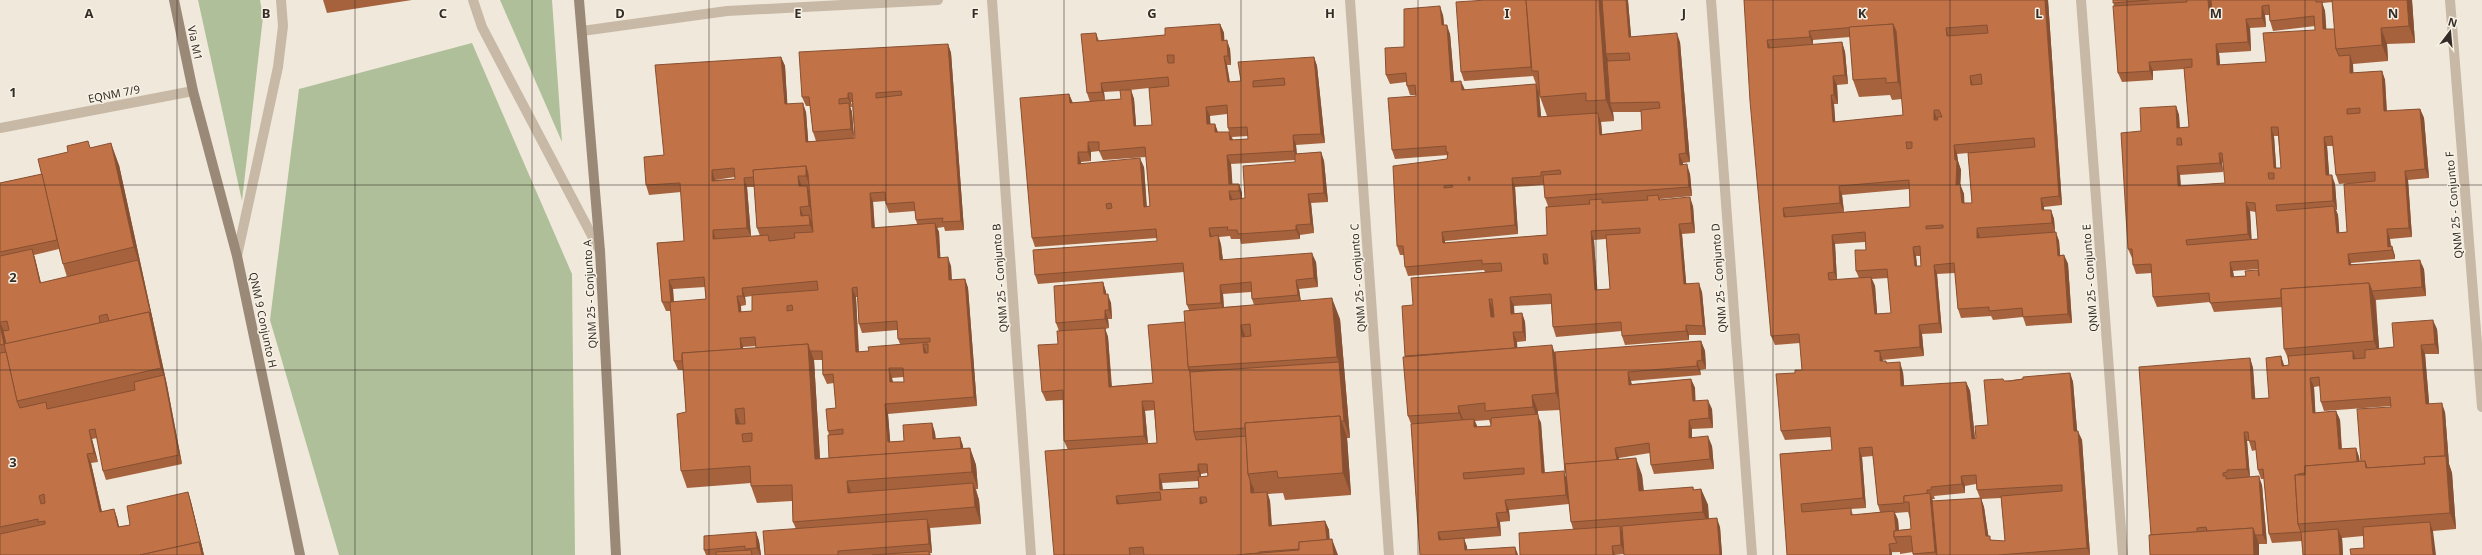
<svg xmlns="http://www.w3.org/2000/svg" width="2482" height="555" font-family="'Noto Sans',sans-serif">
<rect width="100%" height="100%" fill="#f0e8da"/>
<g fill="#aebf9a">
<polygon points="198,0 260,0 263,17 242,201"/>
<polygon points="500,0 552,0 562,142"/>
<polygon points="472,43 572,274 575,555 339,555 270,320 299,89"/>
</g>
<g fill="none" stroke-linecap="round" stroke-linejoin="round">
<g stroke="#c8b9a6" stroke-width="10">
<polyline points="473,0 482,27 600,251"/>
<polyline points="237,256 278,67 283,26 281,0"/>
</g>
<g stroke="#c8b9a6" stroke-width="10">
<polyline points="992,0 1031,555"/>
<polyline points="1350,0 1389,555"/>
<polyline points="1711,0 1752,555"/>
<polyline points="2081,0 2123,555"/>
<polyline points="2450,0 2482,407"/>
<polyline points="582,31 727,11 938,0"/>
<polyline points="0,128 193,91"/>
</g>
<g stroke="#9b8978" stroke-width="10">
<polyline points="174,0 193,91 237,256 300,555"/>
<polyline points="579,0 600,251 616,555"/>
</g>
</g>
<g fill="#a6623d" fill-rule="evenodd">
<polygon points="323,0 412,0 327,13"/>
<path d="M1487 0H1628L1631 37 1680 42 1690 162 1683 163V165L1690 174 1692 196 1660 199V200L1693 206 1695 233 1682 234 1686 283 1702 292 1706 335H1689V340L1625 345 1622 336V331L1556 337 1553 327 1551 304 1514 306V314L1522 313 1525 322 1526 341 1517 342V348L1555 352 1701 341 1705 351 1706 369 1700 370 1701 375 1631 381 1632 384 1691 379 1695 388V401L1712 409 1713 428 1692 429V437L1712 446 1714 469 1654 474 1651 465 1650 453 1619 458V459L1642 475 1644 491 1693 487 1694 490 1701 489 1708 505 1709 519 1720 527 1722 555H1624V554L1615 555 1573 529 1571 522 1569 504 1509 510 1510 521 1500 522 1501 536 1464 539 1467 547V550L1515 547 1518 555H1420L1411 424 1408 416 1405 356 1413 305 1485 272 1484 270 1408 276 1405 267 1404 255H1400L1397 246 1447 159 1448 155 1395 159 1392 150 1416 96V95H1410L1407 86 1406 82 1390 84 1386 75 1404 47 1443 15 1444 25 1450 34 1454 82 1464 90 1536 84 1533 76 1464 81 1461 72ZM1539 93 1540 97 1547 116 1541 117ZM1613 112H1641L1642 130 1602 134 1601 122 1614 121ZM1544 185 1545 198 1548 206 1547 235 1445 243V241L1518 234 1515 187ZM1606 239 1610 289 1597 290 1594 240ZM1560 410 1565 472 1567 478 1545 473 1541 423 1538 416V411ZM1489 420 1491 426 1477 427 1475 421Z"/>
<path d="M1744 0H2048L2062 205 2044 207V210H2051L2054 219 2055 232 2059 241 2060 255H2064L2068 264 2072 323 2026 326 2023 317 1993 320 1991 316 1961 318 1958 309 1955 273 1937 274 1942 333 1922 334 1924 356 1882 360 1883 361H1886L1887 363 1903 372 1904 386 1966 382 1970 391 1975 439 1976 438 1988 425 2004 381 2070 373 2073 382 2077 431 2082 440 2090 555H1913V552L1900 554V552L1787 555 1780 454 1832 450 1831 437 1785 440 1781 431 1795 373 1802 370 1800 343 1775 345 1771 336ZM1850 37 1853 80 1859 97 1890 95 1892 100 1902 99 1903 115 1835 122 1834 104H1838L1837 85 1848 84 1845 52 1842 42 1813 45V40ZM1968 153 1972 203H1964V194L1960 184 1961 170 1958 161 1957 154ZM1909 189 1910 207 1844 212 1842 195ZM1865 242 1866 250 1856 271 1859 278 1837 280 1835 244ZM1916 256H1920L1921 266H1917ZM1888 278 1891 313 1877 314 1875 286 1872 279ZM1873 456 1878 505 1880 512 1853 515 1851 509 1866 508 1862 457ZM1976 484 1977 490 1980 498 1933 501 1932 499H1935L1934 496 1965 493V486ZM2001 498 2005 541 1991 540 1988 536 1984 507 1981 499ZM1908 512 1910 519 1911 529 1899 530 1898 520 1895 513Z"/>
<path d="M2113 0H2211V10H2212L2211 0H2412L2415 43 2387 44 2388 61 2353 64V73L2382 71 2385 80 2387 111 2420 109 2424 118 2429 178 2408 180 2412 237 2390 239 2391 246H2392L2395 256V259L2351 263V264L2424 269 2426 296 2376 300 2379 349 2394 347 2437 329 2439 354H2425L2429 404 2445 412 2449 464 2452 473 2456 529 2433 531 2364 548 2363 536 2342 538 2343 555H2303L2302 541 2272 543 2269 534 2264 479H2261L2258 470 2256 450 2252 451 2249 441H2247L2250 477 2262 485 2267 544H2259V555H2150L2151 535 2250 358 2253 368 2255 399 2269 398 2281 356 2284 365H2289V361L2284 349 2282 307 2214 312 2210 302 2157 307 2153 297 2152 273 2136 274 2133 265V258H2132L2128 249 2141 131 2176 106 2179 115 2180 128 2189 127 2184 69 2153 71V80L2122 82 2118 73 2114 6ZM2333 2 2335 29H2326L2325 11 2322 3ZM2265 15H2269L2270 21 2273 31 2315 26V30L2266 62 2220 65 2219 53 2251 51 2250 28 2266 27ZM2274 136H2278L2281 168H2276ZM2327 146H2333L2336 175 2339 184 2352 183 2347 232 2339 233 2338 215 2336 210H2337L2335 184 2329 175ZM2223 162 2225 183 2181 186 2180 175 2223 172 2222 163ZM2250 211 2256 212 2258 239 2251 240ZM2259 269V275L2234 277 2233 271ZM2320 386 2321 402 2324 411 2391 406V407L2361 462H2360L2359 457 2356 448 2342 449 2340 420 2336 411 2315 413 2314 387Z"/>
<path d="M1220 24 1224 33V40L1230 49 1231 65H1227L1230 82 1241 81 1314 57 1317 66 1325 143 1296 145 1297 154 1321 152 1324 161 1328 202 1311 203 1314 233 1300 235V239L1241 244 1240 239H1231L1230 236 1219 237 1221 245 1223 260 1316 262 1318 287 1299 289 1301 301 1340 319 1350 438H1347L1351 495 1285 500 1283 493 1268 494 1270 501 1272 525 1325 521 1329 530V539L1338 555H1054L1068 450 1064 441 1063 400 1046 401 1042 392 1058 344 1059 331 1056 323 1103 282 1106 292V294L1111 303 1112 319H1108L1109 328 1105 329 1108 337 1112 386 1153 383 1185 322 1189 310 1187 305 1184 272 1038 284 1035 275 1157 241V238L1035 247 1032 238 1069 94 1073 103 1090 102 1087 93 1096 33 1099 41 1165 35ZM1149 88 1152 125 1136 126 1134 99 1131 90H1130ZM1121 91V99L1105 101 1104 92ZM1227 114 1228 128 1229 132H1218L1215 124H1210V116ZM1248 136V139L1233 140 1232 137ZM1099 151 1103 160 1146 157 1150 206 1147 207 1144 167 1081 163V162L1091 161V152ZM1295 160V162L1245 198 1242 199V193L1239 184H1232L1231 164ZM1251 292 1252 299 1254 305 1224 307 1223 294ZM1154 410 1157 443 1148 444 1145 411ZM1207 473 1208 476 1201 477V474ZM1198 481 1199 488 1163 490 1162 483Z"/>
<path d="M948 44 951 53 964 230 945 231 944 227 937 228 939 232 940 257 951 266 952 280 965 279 968 288 977 406 888 414 890 442 904 441 932 423 935 433 936 439 960 437 963 446V449L970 448 976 465 978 489H976L979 500 981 524 930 528 932 553H930L931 555H765L796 529 793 522 792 501 757 503 751 486V483L687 488 681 471 686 412 683 370H678L674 361 671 311H666L662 302 657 243 684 241 681 192 649 195 646 185 664 155 781 57 785 66 787 104 806 112 808 141H816L813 132 810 106H806L802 97ZM851 102H852L855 138 837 139 854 138 852 112 850 107H852ZM735 177V179L715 180ZM747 187H754L757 228 760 236H751ZM886 201V204L889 213 915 211 916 220 917 224 875 228 873 202ZM705 287 706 299 674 302 673 289ZM752 296V311L741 312V306L746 305 745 297ZM856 297H858L859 324 862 333 897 330 898 339 900 344 869 351 859 352ZM756 346V348H743V347ZM814 360H822L823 375 827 384 834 383 836 408 828 431 829 435V458L820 459ZM904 377V382H893L892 378Z"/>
<path d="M91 148 119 165 167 385 182 464 106 480 103 471 97 438 92 439 98 462 91 463 102 512 114 509 117 518 119 527 130 525 188 492 191 502 204 555H0V183L42 174ZM59 249 63 264 67 277 41 283 34 255Z"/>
<polygon points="756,532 759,541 761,555 706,555 704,550"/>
</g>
<g fill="#875032">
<polygon points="1599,0 1605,0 1606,54 1610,64 1610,103 1613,112 1614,121 1606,100"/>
<polygon points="1626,0 1628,0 1628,1 1632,46 1629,37"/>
<polygon points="2045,0 2048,0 2062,205 2059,196"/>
<polygon points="2208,0 2211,0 2212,20 2209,11"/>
<polygon points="2407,0 2412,0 2415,43 2409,26"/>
<polygon points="2322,2 2325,11 2327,38 2323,29"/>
<polygon points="1440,6 1443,15 1445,34 1442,25"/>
<polygon points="2262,6 2265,15 2266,27 2262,18"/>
<polygon points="2246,19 2250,28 2251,51 2248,42"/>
<polygon points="1220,24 1224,33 1225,50 1222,41"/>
<polygon points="1893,24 1899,40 1904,98 1898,82"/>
<polygon points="1447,25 1450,34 1455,91 1451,82"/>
<polygon points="1946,28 1949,37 1947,36"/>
<polygon points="2381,28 2387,44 2388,61 2382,45"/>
<polygon points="1809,31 1813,40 1813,46 1810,37"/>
<polygon points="1677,33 1680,42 1690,162 1686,153"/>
<polygon points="1227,40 1230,49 1231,65 1228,56"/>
<polygon points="1767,40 1771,49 1768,48"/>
<polygon points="1842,42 1845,52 1848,84 1845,75"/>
<polygon points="948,44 951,53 964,230 961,221"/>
<polygon points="2216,44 2219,53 2221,75 2217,65"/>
<polygon points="2350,55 2353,64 2354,82 2350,73"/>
<polygon points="1224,56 1227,65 1231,91 1228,82"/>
<polygon points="781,57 785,66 788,113 785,104"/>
<polygon points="1314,57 1317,66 1325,143 1321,134"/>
<polygon points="2149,62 2153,71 2153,80 2150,71"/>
<polygon points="2382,71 2385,80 2387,120 2384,111"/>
<polygon points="1833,76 1837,85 1838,104 1834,95"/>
<polygon points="1970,76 1973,85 1971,85"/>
<polygon points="1461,81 1465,90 1462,90"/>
<polygon points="1101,83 1104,92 1105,101 1102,92"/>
<polygon points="1536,84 1539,93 1542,126 1538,117"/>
<polygon points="1131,90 1134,99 1137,136 1134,126"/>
<polygon points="848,93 851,102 852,107 848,98"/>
<polygon points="1069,94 1073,104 1070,103"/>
<polygon points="1831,95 1834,104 1836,131 1833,122"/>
<polygon points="803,103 806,112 809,151 806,142"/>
<polygon points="849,103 852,112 854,138 851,129"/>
<polygon points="2176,106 2179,115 2180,138 2177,128"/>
<polygon points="1206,107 1210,116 1211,133 1207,124"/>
<polygon points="2420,109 2424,118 2429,178 2425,169"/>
<polygon points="1934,110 1937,119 1934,120"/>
<polygon points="1598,113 1601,122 1603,144 1600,135"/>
<polygon points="1215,124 1218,133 1215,132"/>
<polygon points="2271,127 2274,136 2277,178 2274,168"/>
<polygon points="1229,132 1233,141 1230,140"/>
<polygon points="1293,135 1296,145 1297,160 1294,151"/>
<polygon points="2324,137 2327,146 2330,184 2326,175"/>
<polygon points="1088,142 1091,152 1091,161 1088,152"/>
<polygon points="111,143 119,165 167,385 182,464 179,455 164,377 161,368 138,260 134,247"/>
<polygon points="1954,145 1957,154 1958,161 1961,170 1960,194 1956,185"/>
<polygon points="1078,152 1081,162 1082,173 1078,164"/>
<polygon points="1321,152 1324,161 1328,202 1324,193"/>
<polygon points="2219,153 2222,163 2223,172 2220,163"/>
<polygon points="1679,154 1683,163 1684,174 1680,165"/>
<polygon points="1227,155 1231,164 1233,191 1229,184"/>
<polygon points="1140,158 1144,167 1147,216 1144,207"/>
<polygon points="1687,164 1690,174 1692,196 1689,187"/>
<polygon points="806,166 812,183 812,192 806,176"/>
<polygon points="2177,166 2180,175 2181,196 2178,186"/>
<polygon points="712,170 715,180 716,190 712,181"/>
<polygon points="2405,171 2408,180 2412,237 2409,228"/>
<polygon points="2332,175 2335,184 2337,210 2333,201"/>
<polygon points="798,176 804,193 799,186"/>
<polygon points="744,178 747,187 751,237 747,228"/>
<polygon points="1512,178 1515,187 1518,234 1515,225"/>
<polygon points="1239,184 1242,193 1242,200 1239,191"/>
<polygon points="1960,184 1964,194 1965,212 1962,203"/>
<polygon points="807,186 813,202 815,222 809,206"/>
<polygon points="1839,186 1842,195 1844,212 1840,203"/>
<polygon points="1229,191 1233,200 1230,200"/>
<polygon points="870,193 873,202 875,237 872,228"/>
<polygon points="1308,194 1311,203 1314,233 1311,224"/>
<polygon points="1690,197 1693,206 1695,233 1692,223"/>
<polygon points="2041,198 2044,207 2045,220 2042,210"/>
<polygon points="2246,202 2250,211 2252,244 2248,234"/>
<polygon points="2334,206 2338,215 2340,242 2337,233"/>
<polygon points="800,207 806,223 801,216"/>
<polygon points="1783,208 1786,217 1784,217"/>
<polygon points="2051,210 2054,219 2055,232 2052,223"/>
<polygon points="809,215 815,231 816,241 810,225"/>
<polygon points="935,223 939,232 941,267 938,258"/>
<polygon points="1679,224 1682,234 1687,293 1684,284"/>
<polygon points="1296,225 1300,235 1300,239 1296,230"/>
<polygon points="1209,228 1212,237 1210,237"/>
<polygon points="1977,228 1980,238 1977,238"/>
<polygon points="2387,229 2390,239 2391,250 2388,247"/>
<polygon points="713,230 716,240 713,239"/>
<polygon points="1591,231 1594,240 1598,299 1595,290"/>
<polygon points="1442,232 1445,241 1446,252 1443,243"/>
<polygon points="2056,232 2059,241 2061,265 2058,256"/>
<polygon points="1218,235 1221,245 1224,269 1220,260"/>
<polygon points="1832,235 1835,244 1837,281 1834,272"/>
<polygon points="2392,246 2395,256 2395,259 2392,250"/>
<polygon points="1913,247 1916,256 1918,275 1915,266"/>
<polygon points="32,249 35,258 43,292 40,283"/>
<polygon points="1312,253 1316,262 1318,287 1314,278"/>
<polygon points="1543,254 1546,263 1547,274 1544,264"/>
<polygon points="2348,254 2351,263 2352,274 2349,265"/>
<polygon points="2064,255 2068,264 2072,323 2068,314"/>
<polygon points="948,257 951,266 952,290 949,280"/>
<polygon points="2420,260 2424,269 2426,296 2422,287"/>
<polygon points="2230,262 2233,271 2235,286 2231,277"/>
<polygon points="1934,265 1937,274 1942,333 1939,323"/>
<polygon points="1871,277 1875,286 1878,324 1875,314"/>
<polygon points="965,279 968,288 977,406 974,397"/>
<polygon points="669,280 673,289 674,311 671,302"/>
<polygon points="1296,280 1299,289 1301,304 1298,295"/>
<polygon points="1103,282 1106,292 1107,304 1104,294"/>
<polygon points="1699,283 1702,292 1706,335 1703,326"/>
<polygon points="2369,283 2375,299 2380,358 2374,341"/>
<polygon points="1220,285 1223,294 1224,312 1221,303"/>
<polygon points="742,288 745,297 746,305 743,296"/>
<polygon points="852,288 856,297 859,361 856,352"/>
<polygon points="1108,294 1111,303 1112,319 1109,310"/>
<polygon points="737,296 741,306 742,322 739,312"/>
<polygon points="1510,297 1514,306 1515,323 1511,314"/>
<polygon points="1332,298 1340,319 1350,438 1344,421 1339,362 1337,357"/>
<polygon points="1489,299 1493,308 1494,326 1491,317"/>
<polygon points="1105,310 1108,319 1109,328 1105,319"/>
<polygon points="1522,313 1525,322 1526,341 1523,332"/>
<polygon points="0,314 0,322 4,331 8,351 4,344 0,325"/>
<polygon points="2433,320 2437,329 2439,354 2435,344"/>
<polygon points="1241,325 1249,346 1242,337"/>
<polygon points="1686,325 1689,335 1689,340 1686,331"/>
<polygon points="1919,325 1922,334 1924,356 1920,347"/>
<polygon points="1105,328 1108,337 1112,396 1109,387"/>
<polygon points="1513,332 1517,342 1518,357 1515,348"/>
<polygon points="740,338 743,347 745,365 741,356"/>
<polygon points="1701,341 1705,351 1706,369 1702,360"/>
<polygon points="808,344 814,360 821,476 815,459"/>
<polygon points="923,344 927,354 924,353"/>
<polygon points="1552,345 1558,362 1562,409 1556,393"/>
<polygon points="2421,345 2425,354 2430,413 2426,404"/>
<polygon points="2353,351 2356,360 2353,359"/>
<polygon points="1880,352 1883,361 1880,361"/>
<polygon points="2281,356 2284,366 2282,366"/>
<polygon points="2250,358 2253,368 2256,408 2252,399"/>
<polygon points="1697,361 1700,370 1701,375 1697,366"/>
<polygon points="1900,362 1903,372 1905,395 1901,386"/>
<polygon points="889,368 892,378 894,391 890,382"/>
<polygon points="1628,372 1631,381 1632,394 1629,385"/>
<polygon points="2070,373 2073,382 2078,441 2074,431"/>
<polygon points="2310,378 2314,387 2316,422 2313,413"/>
<polygon points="1691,379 1695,388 1696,411 1693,401"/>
<polygon points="1966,382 1970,391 1976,448 1972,439"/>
<polygon points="1532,395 1538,411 1538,416 1541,423 1545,482 1542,473 1538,421 1533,407"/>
<polygon points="1708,400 1712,409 1713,428 1709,418"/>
<polygon points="1142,401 1145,411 1148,445 1144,436"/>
<polygon points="2442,403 2445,412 2449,464 2452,473 2456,529 2450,513"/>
<polygon points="885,404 888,414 891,451 888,442"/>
<polygon points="1458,406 1464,422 1465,429 1459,413"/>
<polygon points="735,409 741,426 736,424"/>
<polygon points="2336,411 2340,420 2342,458 2339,449"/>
<polygon points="1340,416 1347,437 1351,495 1343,473"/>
<polygon points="1474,419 1478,428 1474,427"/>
<polygon points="1689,420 1692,429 1692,447 1689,438"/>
<polygon points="932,423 935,433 936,449 933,439"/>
<polygon points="89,430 92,439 98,462 94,453"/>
<polygon points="2078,431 2082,440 2090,555 2087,548"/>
<polygon points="2244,432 2247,441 2250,478 2247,469"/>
<polygon points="1708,436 1712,446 1714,469 1710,459"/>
<polygon points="960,437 963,446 965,466 962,456"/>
<polygon points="970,448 976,465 978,489 972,472"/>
<polygon points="1615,448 1619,458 1621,476 1617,467"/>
<polygon points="1859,448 1862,457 1866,508 1863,498"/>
<polygon points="2356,448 2359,457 2361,479 2357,470"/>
<polygon points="87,454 91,463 104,521 100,512"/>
<polygon points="1636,458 1642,475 1645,508 1639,491"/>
<polygon points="1198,464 1201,474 1201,480 1198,471"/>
<polygon points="1564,471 1567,480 1569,504 1566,495"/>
<polygon points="1159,474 1162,483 1163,499 1160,490"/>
<polygon points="1961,476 1965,486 1965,493 1962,484"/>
<polygon points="2259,476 2262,485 2267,544 2263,535"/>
<polygon points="1250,480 1254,489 1254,502 1251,493"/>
<polygon points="847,481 853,498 848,493"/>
<polygon points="973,483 979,500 981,524 975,507"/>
<polygon points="1701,489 1708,505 1709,528 1703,512"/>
<polygon points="188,492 191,502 204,555 202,555"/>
<polygon points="1267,492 1270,501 1272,535 1269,526"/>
<polygon points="1930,493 1936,510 1940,555 1936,555 1935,552"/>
<polygon points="1116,496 1120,505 1117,504"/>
<polygon points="1200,497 1204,506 1200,504"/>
<polygon points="1981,498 1984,507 1990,546 1986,536"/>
<polygon points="1505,500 1509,510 1510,521 1507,512"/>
<polygon points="114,509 117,518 121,536 118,527"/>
<polygon points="1894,511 1898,520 1899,537 1896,537"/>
<polygon points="1496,513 1500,522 1501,536 1498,527"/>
<polygon points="1717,518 1720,527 1722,555 1720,555"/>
<polygon points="927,519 930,528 932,553 929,544"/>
<polygon points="1325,521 1329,530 1331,555 1328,547"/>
<polygon points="2430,522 2433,531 2436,555 2433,555"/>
<polygon points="1620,526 1623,535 1625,554 1621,545"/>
<polygon points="2253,528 2259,544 2259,555 2254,555"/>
<polygon points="2338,529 2342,538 2343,555 2340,555"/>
<polygon points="756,532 759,541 761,555 760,555 757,548"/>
<polygon points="1438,532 1442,541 1439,540"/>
<polygon points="1464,538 1467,547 1468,555 1465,550"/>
<polygon points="1332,539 1338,555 1334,555"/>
<polygon points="1889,544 1892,553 1892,555 1890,555"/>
<polygon points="1612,546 1615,555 1613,555"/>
<polygon points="1515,547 1518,555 1516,555"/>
</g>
<g fill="#c17247" stroke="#875032" fill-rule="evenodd">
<polygon points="1487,0 1526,0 1531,67 1461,72 1456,2"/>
<polygon points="1526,0 1599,0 1606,100 1586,101 1586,93 1540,97 1538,71 1532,71"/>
<path d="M1602 0H1626L1629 37 1677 33 1686 153 1679 154 1680 165 1687 164 1689 187 1545 198 1543 175 1561 174 1560 170 1541 172V176L1512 178 1515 225 1442 232 1443 243 1547 235 1546 207 1590 204 1589 200 1602 199V203L1648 200 1647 196 1658 195 1659 200 1690 197 1692 223 1679 224 1684 284 1699 283 1703 326 1686 325V331L1622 336 1621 322 1553 327 1551 294 1510 297 1511 314 1522 313 1523 332H1513L1515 348 1405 356 1402 306 1413 305 1411 278 1502 271 1501 263 1482 264V260L1405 267 1403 246H1397L1393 166 1447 159 1448 152H1446V146L1392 150 1388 98 1416 96 1415 85 1407 86 1406 73 1386 75 1385 48 1404 47V9L1440 6 1442 25H1447L1451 82 1461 81 1462 90 1536 84 1538 117 1598 113 1600 135 1642 130 1641 110 1660 108 1659 102 1610 103 1607 61 1630 60 1629 53 1606 54ZM1468 177H1470V180L1469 181ZM1452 185 1453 187 1444 188V186ZM1640 228V233L1606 235 1610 289 1595 290 1591 231ZM1543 254H1547L1548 264H1544ZM1489 299H1492L1494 317H1491Z"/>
<path d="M1744 0H2045L2059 196 2041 198 2042 210H2051L2052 223 1977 228V238L2056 232 2058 256 2064 255 2068 314 2023 317 2022 308 1989 311V307L1958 309 1954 263 1934 265 1939 323 1919 325 1920 347 1874 351 1880 352V361H1886V363L1900 362 1901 386 1966 382 1972 439 1976 438 1975 426 1988 425 1984 380 2003 379 2004 381H2010L2023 379V377L2070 373 2074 431H2078L2087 548 1998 555H1937L1932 501 1981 498 1986 536H1990V540L2005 541 2001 496 2062 491V485L1977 490 1976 475 1961 476 1962 484 1931 487V490H1927V494L1904 496V503L1878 505 1872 447 1859 448 1863 498 1801 504 1802 512 1851 508V515L1894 511 1896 530 1894 531V537L1897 543 1889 544 1890 555H1787L1780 454 1832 450 1830 427 1781 431 1776 374 1795 373V370H1802L1799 334 1771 336 1750 101ZM1893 24 1896 31 1903 115 1833 122 1831 95H1834L1833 76 1845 75 1842 42 1768 48 1767 40 1810 37 1809 31ZM1987 25 1988 33 1947 36 1946 28ZM1981 74 1982 84 1971 85 1970 76ZM1934 110H1939L1942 117H1937L1938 120H1934ZM2034 138 2035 147 1968 153 1972 203H1962L1960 184 1956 185 1957 160H1955L1954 145ZM1906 142H1912V148L1907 149ZM1909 180 1910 207 1784 217 1783 208 1840 203 1839 186ZM1943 225V228L1926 229V226ZM1865 232 1866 250H1855L1856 271 1887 269 1891 313 1875 314 1871 277 1829 280 1828 273 1834 272 1832 235ZM1920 246 1921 266H1915L1913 247Z"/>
<polygon points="2113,0 2149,0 2113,3"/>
<path d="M2187 0H2208L2209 11 2212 10 2211 0H2316V2H2322L2323 29H2335L2336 49 2339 56 2350 55V73L2382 71 2384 111 2420 109 2425 169 2405 171 2409 228 2387 229 2388 247 2392 246V250L2348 254 2349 265 2420 260 2422 287 2372 291 2369 283 2281 289V298L2210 303 2209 293 2153 297 2151 264 2133 265 2132 249H2128L2121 133 2141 131 2140 108 2176 106 2177 128 2189 127 2184 68 2192 67V59L2149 62 2150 71 2118 73 2113 6 2187 2ZM2269 5 2270 21 2314 16 2315 30 2263 33 2266 62 2217 65 2216 44 2248 42 2246 19 2262 18V6ZM2360 108V113L2347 114V109ZM2271 127H2278L2281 168H2274ZM2332 136 2336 175 2375 172V181L2344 184 2347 232 2337 233 2334 206 2277 211 2276 205 2333 201 2332 175H2326L2324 137ZM2177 138H2181L2182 145H2177ZM2219 153H2222L2225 183 2178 186 2177 166 2220 163ZM2268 173H2274V179H2269ZM2246 202 2255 203 2258 239 2187 245 2186 240 2248 234ZM2258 260 2259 276 2258 270 2245 271 2246 276 2231 277 2230 262Z"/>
<polygon points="2332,0 2407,0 2409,26 2381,28 2382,45 2336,49"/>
<path d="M1220 24 1222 41 1227 40 1228 56H1224L1228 82 1241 81 1238 62 1314 57 1321 134 1293 135 1294 151 1227 155 1229 184H1239V191H1229L1230 200 1245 198 1243 166 1295 162V154L1321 152 1324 193 1308 194 1311 224 1296 225V230L1238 234 1237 230H1227L1228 227 1209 228 1210 237 1218 235 1220 260 1312 253 1314 278 1296 280 1298 295 1252 299 1251 282 1220 285 1221 303 1187 305 1183 263 1035 275 1033 250 1157 241 1156 229 1032 238 1020 98 1069 94 1070 103 1121 99 1120 90H1131L1134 126 1152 125 1149 88 1169 86 1168 77 1101 83 1102 92 1087 93 1081 34 1096 33 1097 41 1165 35V28ZM1167 55H1174V63H1168ZM1284 78 1285 85 1253 87V81ZM1227 105 1228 128 1247 127 1248 139 1230 140 1229 132H1215V124H1207L1206 107ZM1088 142H1099V151L1145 147 1150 206 1144 207 1140 158 1078 164V152H1088ZM1111 203 1112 208 1107 209 1106 204Z"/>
<polygon points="1893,24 1898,82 1886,83 1886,78 1853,80 1849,27"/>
<path d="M948 44 961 221 942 222 943 218 916 220 914 202 886 204 885 192 870 193 872 228 935 223 938 258 948 257 949 280 965 279 974 397 885 404 888 442 904 441 903 425 932 423 933 439 960 437 961 449 829 458 828 435 843 434V429L828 431 826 409 836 408 835 397 833 374 823 375 822 351H810L808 344 756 348 755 337 740 338 741 349 682 353V361H674L670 302 706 299 704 277 669 280 671 302H662L657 243 684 241 680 183 646 185 644 157 664 155 655 65 781 57 785 104 803 103 806 142 855 138 852 93H848V98L839 99V104L849 103 851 129 813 132 809 97H802L799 52ZM901 91 902 95 876 98V93ZM806 166 808 174 813 232 794 233 795 238 769 241 768 235 713 239V230L747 228 744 178 754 177 753 170ZM734 168 735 179 712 181V170ZM817 281 818 290 752 295V311L739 312 737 296H743L742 288ZM857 287 859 324 897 321 898 339 930 338V342L868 347 869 351 856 352 852 288ZM792 305 793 310 787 311V306ZM923 344H928V353H924ZM889 368H903L904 382H890Z"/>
<polygon points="88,141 90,148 111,143 134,247 63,264 38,159 68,152 67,146"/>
<polygon points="806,166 806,176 798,176 799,186 807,186 809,206 800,207 801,216 809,215 810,225 757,228 753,170"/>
<polygon points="42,174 57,240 0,252 0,183"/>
<polygon points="32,249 40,283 138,260 152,319 149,312 109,321 107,314 99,316 100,323 6,344 3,331 9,330 7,321 0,322 0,256"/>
<polygon points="1103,282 1104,294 1108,294 1109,310 1105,310 1105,319 1056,323 1054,286"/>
<polygon points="2369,283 2374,341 2284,349 2281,289"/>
<path d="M1332 298 1337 357 1188 367 1184 311ZM1250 324 1251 336 1242 337 1241 325Z"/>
<polygon points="149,312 161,368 17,401 4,344"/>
<polygon points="2433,320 2435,344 2421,345 2426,404 2442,403 2445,456 2424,457 2425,464 2367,468 2365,461 2361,462 2357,409 2391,407 2390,397 2321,402 2319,377 2310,378 2313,413 2336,411 2339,449 2356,448 2357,462 2305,466 2305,473 2298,474 2298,475 2295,475 2298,524 2301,532 2269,534 2263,469 2258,470 2255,441 2249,441 2248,432 2244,432 2247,469 2227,470 2227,472 2223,473 2223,476 2226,476 2226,479 2259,476 2263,535 2255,535 2253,528 2207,531 2206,527 2197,528 2197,532 2151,535 2139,367 2250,358 2252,399 2269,398 2266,358 2281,356 2282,366 2289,365 2288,356 2353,351 2353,359 2365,358 2365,350 2394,347 2392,323"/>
<path d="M1185 322 1188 367 1190 372 1194 432 1196 440 1246 436 1248 474 1250 480 1251 493 1267 492 1269 526 1325 521 1327 540 1299 542V549L1259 552V553L1237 555H1144L1143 547 1129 548 1130 555H1054L1045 451 1157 443 1154 401H1142L1144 436 1064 441 1063 390 1042 392 1038 345 1058 344 1057 331 1105 328 1109 387 1153 383 1148 325ZM1198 464H1207L1208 476 1198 477 1199 488 1160 490 1159 474 1198 471ZM1160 492 1161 500 1117 504 1116 496ZM1200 497H1206L1207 502 1200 504Z"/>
<polygon points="0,325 4,344 0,345"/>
<polygon points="1701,341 1702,360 1697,361 1697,366 1628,372 1629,385 1691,379 1693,401 1708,400 1709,418 1689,420 1689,438 1708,436 1710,459 1651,465 1649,443 1615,448 1617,460 1565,464 1566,472 1565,472 1555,352"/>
<path d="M808 344 815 459 970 448 972 472 847 481 848 493 973 483 975 507 793 522 792 485 751 486 750 466 681 471 677 414 686 412 682 353ZM744 408 745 424H736L735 409ZM752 433V441L743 442 742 434Z"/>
<polygon points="1552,345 1556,393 1532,395 1533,407 1485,411 1485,403 1458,406 1459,413 1408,416 1403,357"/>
<path d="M6 352 17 401 20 408 46 402 47 409 135 390 134 382 164 375 179 455 103 471 95 429 89 430 94 453 87 454 100 512 114 509 118 527 130 525 127 506 188 492 202 549 199 542 140 555H0V534L45 524V521L38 522V519L0 527V353ZM44 494 45 503 41 504 39 496Z"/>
<polygon points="1339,362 1344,421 1341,421 1340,416 1245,423 1245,428 1194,432 1190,372"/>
<path d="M1538 414 1542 473 1564 471 1566 495 1505 500 1507 512 1496 513 1498 527 1438 532 1439 540 1464 538 1465 550 1515 547 1516 555H1420L1411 424 1474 419V427L1491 426V418ZM1524 468V474L1464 479 1463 473Z"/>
<polygon points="1340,416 1343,473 1278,478 1277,471 1248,474 1245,423"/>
<polygon points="2446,456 2450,513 2298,524 2295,475 2305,475 2305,466 2365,461 2366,468 2425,464 2424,457"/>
<polygon points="1636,458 1639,491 1693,487 1693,490 1701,489 1703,512 1571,522 1565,464"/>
<polygon points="1930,493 1935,552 1913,554 1911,536 1894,537 1894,531 1911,529 1909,502 1904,502 1904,496"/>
<polygon points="1717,518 1720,555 1624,555 1622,526"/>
<polygon points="927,519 929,544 838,551 838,555 765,555 763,531"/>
<polygon points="2430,522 2433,555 2351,555 2350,549 2364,548 2363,527"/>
<polygon points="1620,526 1621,545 1612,546 1613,555 1520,555 1519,533"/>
<polygon points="2253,528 2254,555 2150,555 2149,535"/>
<polygon points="2338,529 2340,555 2303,555 2301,532"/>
<polygon points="756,532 757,548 745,549 745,546 704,550 704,536"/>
<polygon points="1332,539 1334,555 1237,555 1299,550 1299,542"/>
<polygon points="199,542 202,555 140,555"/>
<polygon points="751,550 752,555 716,555 716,552"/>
<polygon points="929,551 929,555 872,555"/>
</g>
<path fill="none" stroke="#342d27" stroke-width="1" stroke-opacity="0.55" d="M177 0V555M355 0V555M532 0V555M709 0V555M886 0V555M1064 0V555M1241 0V555M1418 0V555M1596 0V555M1773 0V555M1950 0V555M2127 0V555M2305 0V555M0 185H2482M0 370H2482"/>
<g text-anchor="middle" stroke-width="3" stroke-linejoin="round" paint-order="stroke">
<g font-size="11" fill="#342d27" stroke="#f8f2e6">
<text transform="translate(195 43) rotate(78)" y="4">Via M1</text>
<text transform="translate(114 94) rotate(-11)" y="4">EQNM 7/9</text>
<text transform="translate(2454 205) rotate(-95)" y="4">QNM 25 - Conjunto F</text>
<text transform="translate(1000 278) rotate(-94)" y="4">QNM 25 - Conjunto B</text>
<text transform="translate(1358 278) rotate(-94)" y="4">QNM 25 - Conjunto C</text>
<text transform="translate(1719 278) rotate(-94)" y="4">QNM 25 - Conjunto D</text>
<text transform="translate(2090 278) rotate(-94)" y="4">QNM 25 - Conjunto E</text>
<text transform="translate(590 294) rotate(-93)" y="4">QNM 25 - Conjunto A</text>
<text transform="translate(263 320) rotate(78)" y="4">QNM 9 Conjunto H</text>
</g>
</g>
<g font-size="13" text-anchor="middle" font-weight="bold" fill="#342d27" stroke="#f8f2e6" stroke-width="3" stroke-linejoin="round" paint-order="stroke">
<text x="89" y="18">A</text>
<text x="266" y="18">B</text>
<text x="443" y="18">C</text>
<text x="620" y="18">D</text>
<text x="798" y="18">E</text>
<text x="975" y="18">F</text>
<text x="1152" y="18">G</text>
<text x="1330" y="18">H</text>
<text x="1507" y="18">I</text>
<text x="1684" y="18">J</text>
<text x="1862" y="18">K</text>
<text x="2039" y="18">L</text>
<text x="2216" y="18">M</text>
<text x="2393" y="18">N</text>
<text x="13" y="97">1</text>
<text x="13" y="282">2</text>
<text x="13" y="467">3</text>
</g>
<g transform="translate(2450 32) rotate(16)" stroke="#f8f2e6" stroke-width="3" paint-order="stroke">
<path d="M0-3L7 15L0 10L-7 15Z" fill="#342d27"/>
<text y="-6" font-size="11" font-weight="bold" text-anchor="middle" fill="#342d27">N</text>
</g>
</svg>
